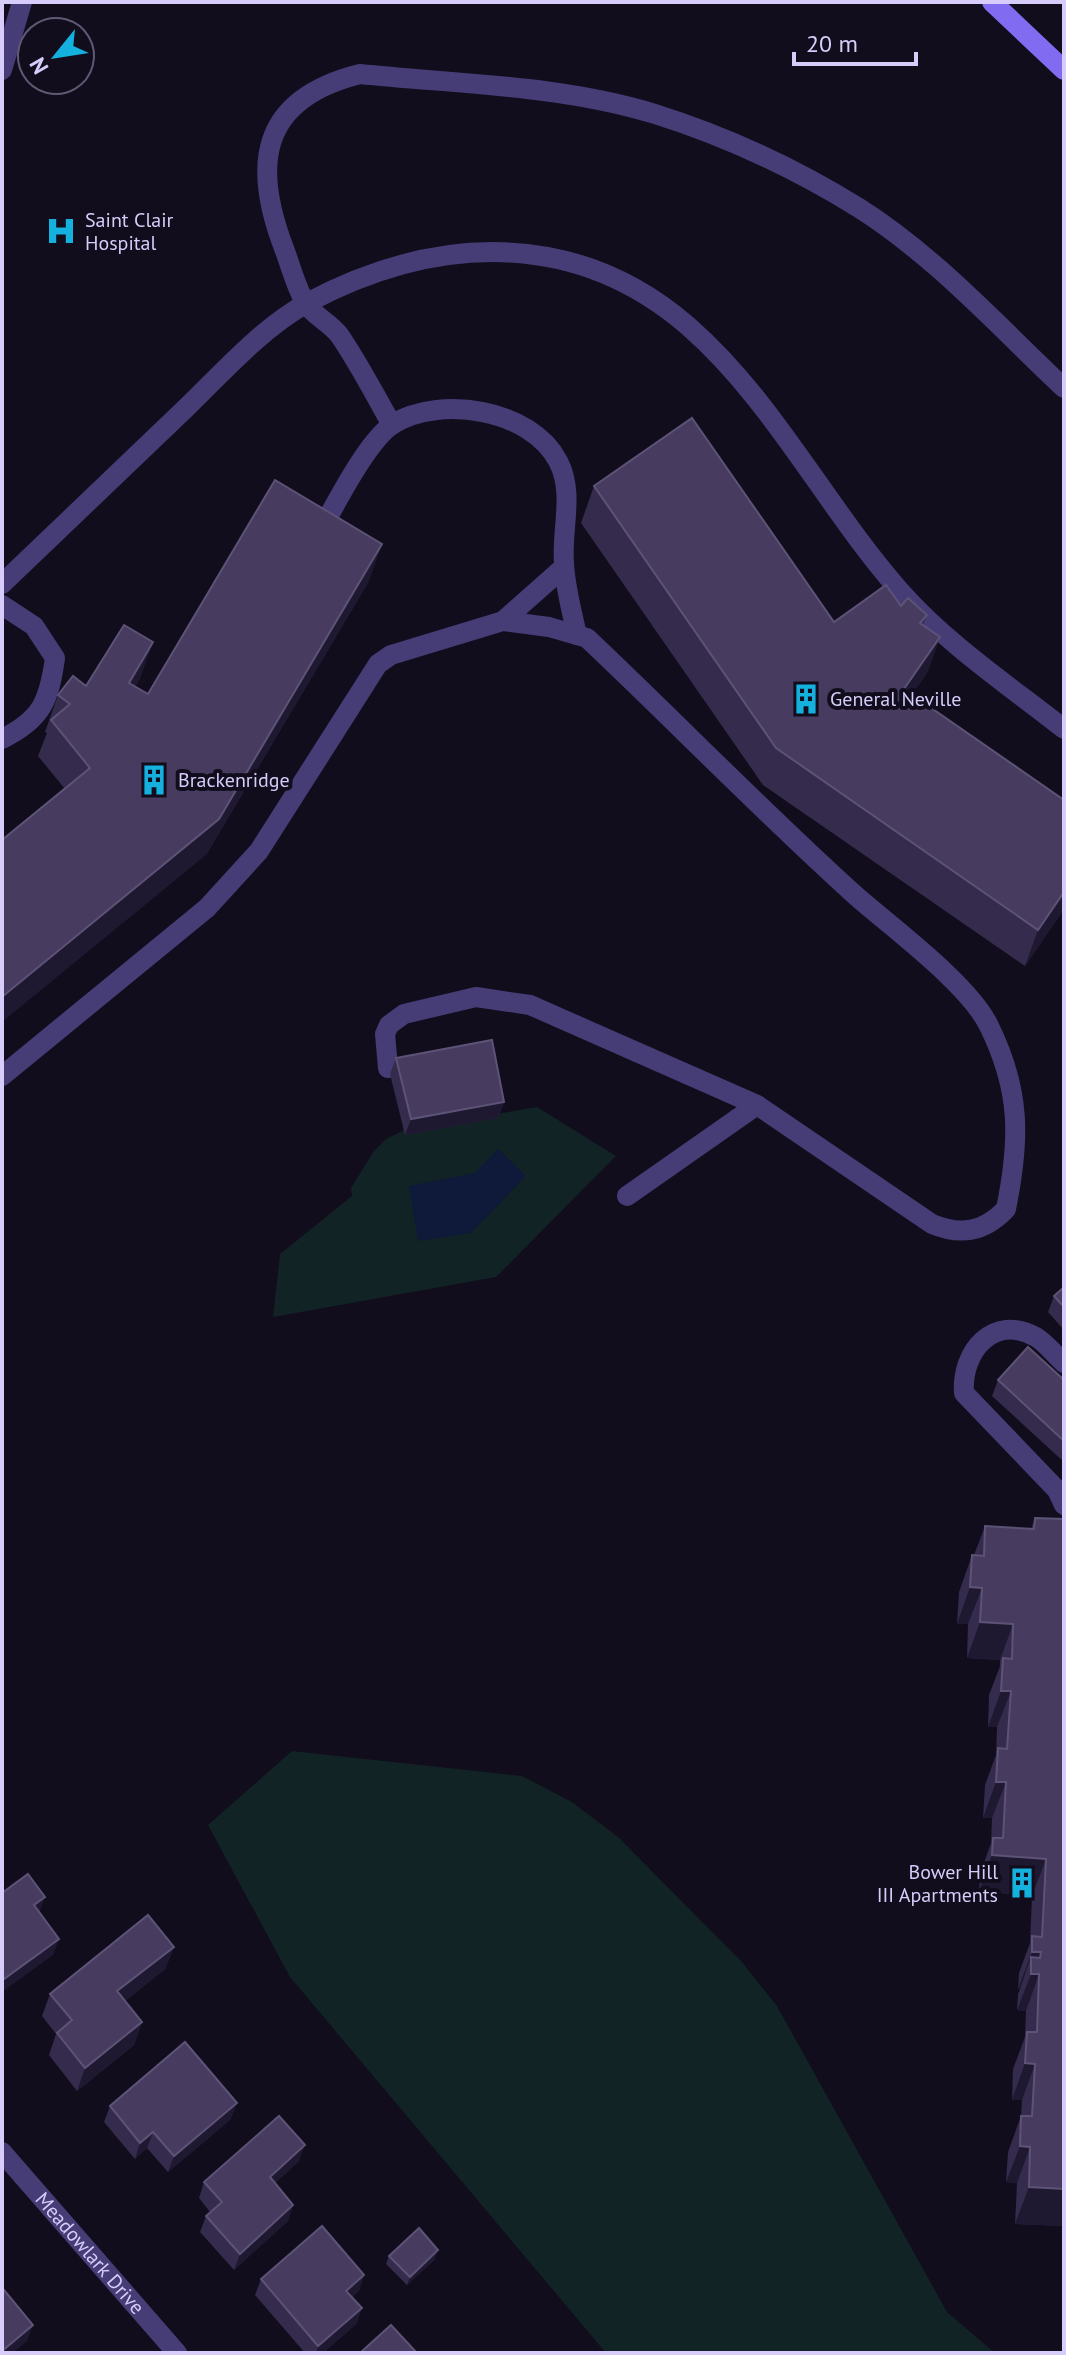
<svg xmlns="http://www.w3.org/2000/svg" width="1066" height="2355" font-family="'PT Sans',sans-serif">
<rect width="100%" height="100%" fill="#110d1c"/>
<g fill="#112325">
<polygon points="537,1107 616,1156 496,1277 273,1317 280,1254 352,1196 351,1188 374,1151 386,1139 404,1130"/>
<polygon points="292,1751 522,1776 572,1802 618,1837 742,1962 777,2006 947,2312 995,2353 606,2353 290,1977 208,1825"/>
</g>
<polygon fill="#0f1939" points="498,1149 526,1176 471,1233 418,1241 409,1186 475,1173"/>
<g fill="none" stroke-linecap="round" stroke-linejoin="round">
<g stroke="#463c76" stroke-width="20">
<path d="M392 425C375 395 359 364 340 336 331 323 313 316 305 302 296 287 291 267 285 251 251 164 260 99 360 74 457 84 561 85 655 114 725 136 796 169 859 208 935 256 999 327 1064 388"/>
<path d="M318 535C335 506 366 442 393 424 440 395 531 409 558 461 575 493 561 530 564 563 565 587 572 612 577 635"/>
<path d="M2 584C64 525 125 466 187 407 224 371 262 328 307 303 434 235 575 228 688 326 773 400 826 507 900 591 947 644 1008 685 1064 729"/>
<path d="M2 605 34 626 55 658C49 701 42 719 2 739"/>
<polyline points="503,621 564,567"/>
<path d="M2 1076 207 908 259 851 378 664 391 655 503 621 549 627 587 638C677 723 763 812 855 895 891 927 969 984 989 1026 1021 1091 1020 1140 1006 1209 984 1232 961 1236 932 1224L757 1105 530 1005 476 997 404 1014 389 1025 385 1034 388 1068"/>
<polyline points="627,1196 757,1105"/>
<path d="M1064 1363C1055 1355 1046 1343 1036 1337 993 1313 961 1352 964 1393L1057 1490 1064 1505"/>
</g>
<g stroke="#463c76" stroke-width="20">
<polyline points="2,70 22,2"/>
<path id="s1" d="M2 2152 177 2353"/>
</g>
<polyline stroke="#816cf1" stroke-width="20" points="992,2 1064,70"/>
</g>
<g fill="#352b4c">
<polygon points="594,486 834,622 901,606 927,615 923,625 940,637 927,673 912,694 1064,909 1025,966 763,785 581,523"/>
<polygon points="369,581 206,855 65,789 38,756 47,733 45,732 58,695 86,686 140,679 135,686 148,694"/>
<polygon points="396,1058 504,1102 498,1118 405,1135 390,1074"/>
<polygon points="1064,1287 1064,1330 1048,1312 1054,1296"/>
<polygon points="998,1380 1064,1380 1064,1462 992,1396"/>
<polygon points="1035,1518 1064,1519 1064,2226 1015,2224 1017,2183 1006,2182 1008,2152 1021,2116 1022,2100 1012,2100 1013,2069 1025,2037 1026,2011 1017,2010 1018,1994 1020,1989 1018,1989 1019,1973 1030,1943 1032,1896 979,1891 980,1874 991,1843 992,1818 983,1818 985,1785 996,1755 997,1727 988,1727 989,1695 1000,1666 1000,1660 967,1658 968,1624 957,1624 959,1592 972,1555 974,1555 985,1526 1031,1529"/>
<polygon points="174,1947 165,1969 125,2001 142,2022 134,2045 77,2091 49,2055 56,2034 42,2016 50,1994"/>
<polygon points="110,2106 231,2119 168,2172 147,2148 135,2159 104,2122"/>
<polygon points="299,2161 275,2183 293,2205 288,2221 234,2270 200,2232 206,2216 210,2212 199,2198 204,2182"/>
<polygon points="389,2256 435,2259 407,2285 386,2264"/>
<polygon points="364,2275 359,2291 352,2297 362,2308 356,2324 323,2353 305,2353 255,2295 261,2279"/>
</g>
<g fill="#1f1831">
<polygon points="382,544 369,581 206,855 2,1022 2,997"/>
<polygon points="940,637 927,673 891,725 904,689"/>
<polygon points="153,642 140,679 116,719 129,683"/>
<polygon points="1064,892 1064,909 1025,966 1038,930"/>
<polygon points="504,1102 498,1118 405,1135 411,1119"/>
<polygon points="970,1587 982,1588 968,1624 957,1624"/>
<polygon points="980,1622 1013,1624 1000,1660 967,1658"/>
<polygon points="1001,1691 1011,1691 997,1727 988,1727"/>
<polygon points="996,1782 1006,1782 992,1818 983,1818"/>
<polygon points="992,1855 1046,1859 1032,1896 979,1891"/>
<polygon points="45,1897 39,1913 34,1905"/>
<polygon points="59,1939 53,1955 2,1992 2,1984 4,1979"/>
<polygon points="174,1947 165,1969 109,2014 117,1991"/>
<polygon points="1032,1952 1041,1952 1033,1974 1039,1974 1026,2011 1017,2010 1031,1974 1031,1957 1020,1989 1018,1989"/>
<polygon points="142,2022 134,2045 77,2091 85,2068"/>
<polygon points="1025,2063 1035,2064 1022,2100 1012,2100"/>
<polygon points="237,2103 231,2119 168,2172 174,2156"/>
<polygon points="153,2132 147,2148 135,2159 140,2143"/>
<polygon points="305,2145 299,2161 264,2193 270,2177"/>
<polygon points="1020,2146 1030,2147 1017,2183 1006,2182"/>
<polygon points="1029,2187 1064,2189 1064,2226 1015,2224"/>
<polygon points="293,2205 288,2221 234,2270 240,2254"/>
<polygon points="438,2250 435,2259 407,2285 410,2277"/>
<polygon points="364,2275 359,2291 340,2307 346,2291"/>
<polygon points="362,2308 356,2324 323,2353 316,2353 318,2346"/>
<polygon points="33,2325 27,2341 13,2353 2,2353 2,2351"/>
</g>
<g fill="#473c5f" stroke="#5d5377" stroke-width="2">
<polygon points="692,418 834,622 886,585 901,606 908,598 927,615 920,623 940,637 904,689 1064,800 1064,892 1038,930 776,748 594,486"/>
<polygon points="275,480 382,544 219,819 2,997 2,840 90,768 51,720 70,704 58,695 73,676 86,686 124,625 153,642 129,683 148,694"/>
<polygon points="492,1040 504,1102 411,1119 396,1058"/>
<polygon points="1064,1287 1064,1307 1054,1296"/>
<polygon points="1028,1347 1064,1380 1064,1441 998,1380"/>
<polygon points="1035,1518 1064,1519 1064,2189 1029,2187 1030,2147 1020,2146 1021,2116 1032,2116 1035,2064 1025,2063 1027,2032 1037,2032 1039,1974 1031,1974 1031,1957 1040,1958 1041,1952 1032,1952 1032,1936 1042,1937 1046,1859 992,1855 993,1838 1003,1838 1006,1782 996,1782 998,1748 1007,1749 1011,1691 1001,1691 1003,1658 1012,1659 1013,1624 980,1622 982,1588 970,1587 972,1555 984,1556 985,1526 1034,1529"/>
<polygon points="28,1874 45,1897 34,1905 59,1939 4,1979 2,1976 2,1893"/>
<polygon points="148,1915 174,1947 117,1991 142,2022 85,2068 57,2033 72,2020 50,1994"/>
<polygon points="185,2042 237,2103 174,2156 153,2132 140,2143 110,2106"/>
<polygon points="279,2116 305,2145 270,2177 293,2205 240,2254 206,2216 222,2202 204,2182"/>
<polygon points="322,2226 364,2275 346,2291 362,2308 318,2346 261,2279"/>
<polygon points="419,2228 438,2250 410,2277 389,2256"/>
<polygon points="4,2290 33,2325 2,2351 2,2292"/>
<polygon points="391,2325 417,2353 360,2353"/>
</g>
<defs>
<g id="hospital-bare" transform="scale(2.4)"><path d="M-5-5h3v3.5h4V-5h3V5h-3V1.5h-4V5h-3Z" fill="#14b0de" stroke="#110d1c" stroke-width="2.5" paint-order="stroke"/></g>
<g id="building-bare" transform="scale(2.4)"><path d="M-4-6H4V6H1V3H-1V6H-4ZM-2.5-4.3h1.7v1.8h-1.7ZM.8-4.3h1.7v1.8H.8ZM-2.5-1h1.7V.8h-1.7ZM.8-1h1.7V.8H.8Z" fill="#14b0de" stroke="#110d1c" stroke-width="2.5" paint-order="stroke"/></g>
</defs>
<g fill-rule="evenodd">
<use href="#hospital-bare" x="61" y="231"/>
<use href="#building-bare" x="806" y="699"/>
<use href="#building-bare" x="154" y="780"/>
<use href="#building-bare" x="1022" y="1883"/>
</g>
<g text-anchor="middle" stroke-width="8" stroke-linejoin="round" paint-order="stroke">
<g font-size="20" fill="#d7ccfa" stroke="#110d1c" text-anchor="start">
<text x="85" y="227">Saint Clair<tspan x="85" dy="23">Hospital</tspan></text>
<text x="830" y="706">General Neville</text>
<text x="178" y="787">Brackenridge</text>
<text x="998" y="1879" text-anchor="end">Bower Hill<tspan x="998" dy="23">III Apartments</tspan></text>
</g>
<g font-size="20" fill="#d7ccfa" stroke="#110d1c">
<text dy="7" stroke="none"><textPath href="#s1" startOffset="134">Meadowlark Drive</textPath></text>
</g>
</g>
<rect width="1066" height="2355" fill="none" stroke="#d7ccfa" stroke-width="8"/>
<g transform="translate(56 56) rotate(240)"><circle r="38" fill="#110d1c" stroke="#605975" stroke-width="2"/>
<path d="M0-6L14 30L0 20L-14 30Z" fill="#14b0de"/>
<text y="-12" font-size="22" font-weight="bold" text-anchor="middle" fill="#d7ccfa">N</text>
</g>
<path d="M794 52v12h122v-12" fill="none" stroke="#d7ccfa" stroke-width="4"/>
<text x="806" y="52" font-size="24" fill="#d7ccfa" stroke="#110d1c" stroke-width="6" paint-order="stroke">20 m</text>
</svg>
